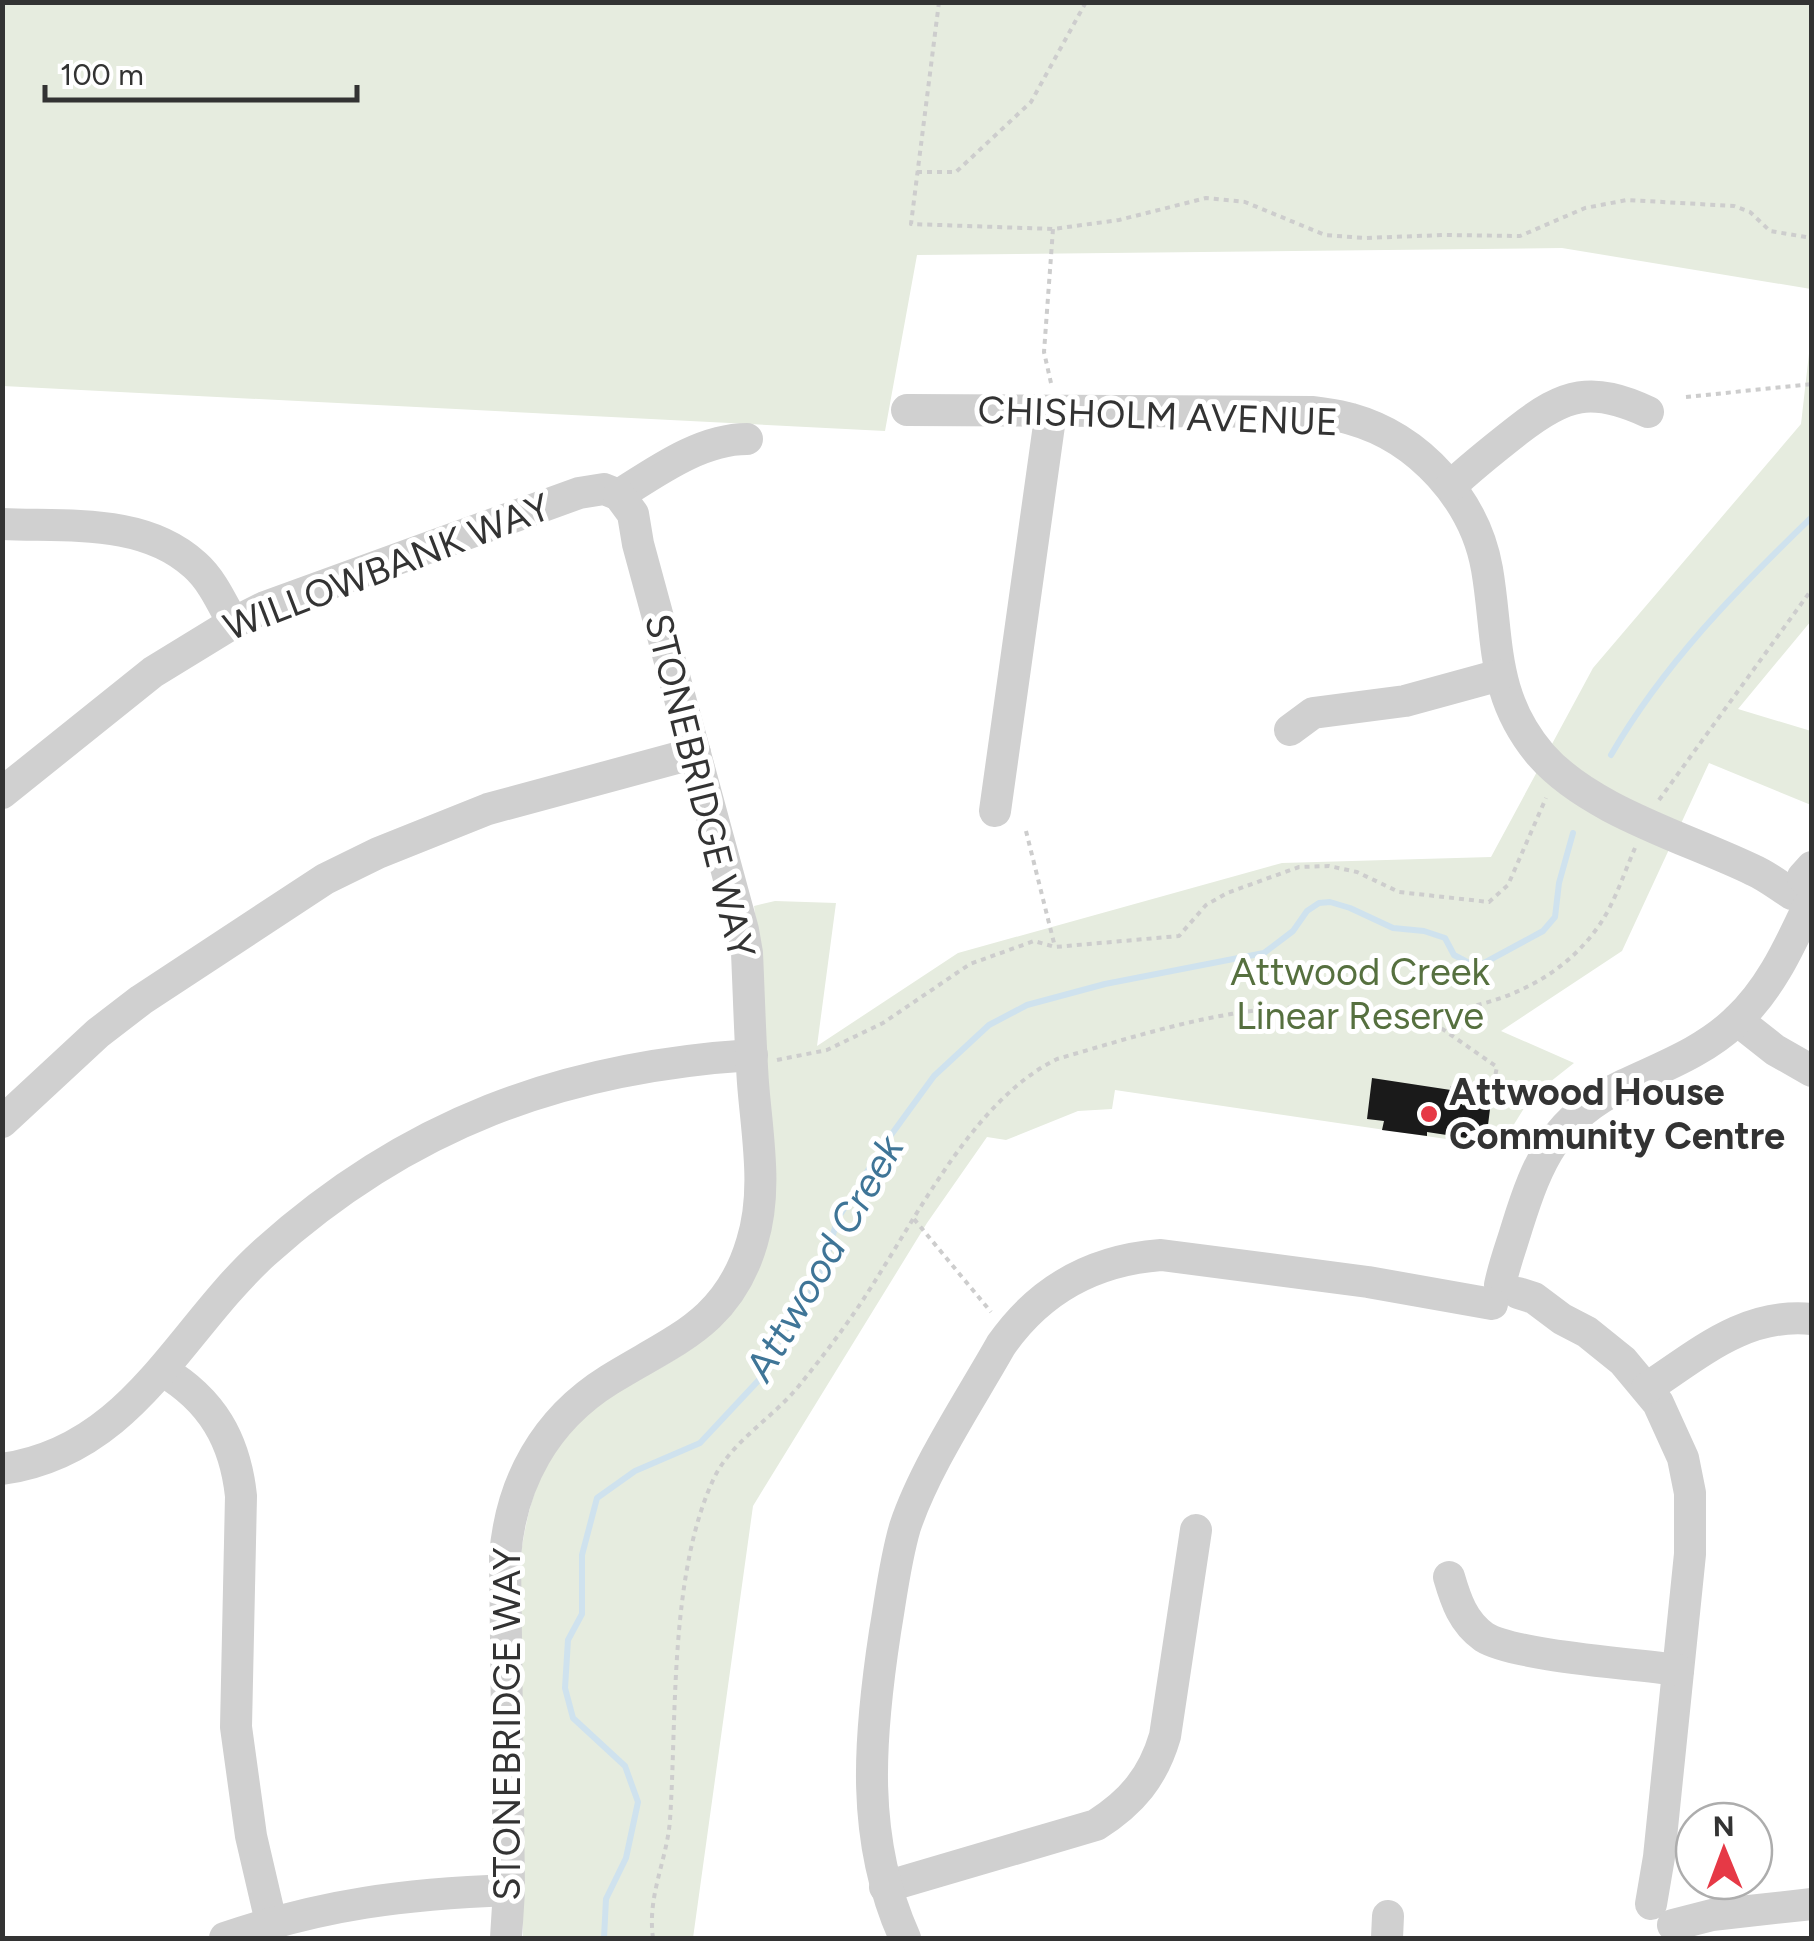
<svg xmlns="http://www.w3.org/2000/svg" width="1814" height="1941" font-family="Figtree,sans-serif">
<rect width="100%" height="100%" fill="#fff"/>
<g fill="#e6ecdf">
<polygon points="2,3 1811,3 1811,289 1562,248 917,255 885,431 3,386"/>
<path d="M1811 336V621L1738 709 1811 731V805L1709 763 1622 951 1501 1031 1574 1063 1531 1097 1503 1142 1514 1149 1115 1090 1112 1109 1078 1111 1006 1140 987 1137 927 1223 753 1506 693 1938H523L520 1561C531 1475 557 1425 634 1382 659 1368 684 1357 706 1337 719 1326 730 1310 741 1296L760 952 754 906 775 901 836 903 817 1046 958 953 1282 863 1491 857 1593 668 1801 424Z"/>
</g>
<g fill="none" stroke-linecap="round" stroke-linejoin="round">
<g stroke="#cfe2ee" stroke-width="6">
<path d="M1611 755C1663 665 1737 589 1812 517"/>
<polyline points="604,1938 606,1899 626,1858 638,1802 625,1766 573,1718 565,1688 568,1640 582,1614 582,1555 597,1498 635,1471 700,1443 771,1367 824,1268 837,1220 883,1146 934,1076 989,1025 1027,1005 1105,984 1264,953 1293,931 1307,911 1319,903 1330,902 1350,908 1393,928 1424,931 1445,938 1454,955 1469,963 1484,963 1543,931 1555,917 1559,883 1573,833"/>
</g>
</g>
<polygon fill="#1a1a1a" points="1372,1078 1464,1092 1462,1105 1490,1109 1486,1141 1427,1132 1427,1136 1382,1130 1384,1121 1367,1119"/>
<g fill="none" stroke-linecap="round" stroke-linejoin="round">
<g stroke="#cdcdcd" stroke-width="4" stroke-dasharray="5 5" stroke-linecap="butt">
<polyline points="939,2 911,224 1053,229 1119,220 1206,198 1245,202 1325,235 1364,238 1445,235 1520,236 1585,208 1627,200 1734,206 1750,212 1770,231 1812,238"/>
<polyline points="917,172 956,172 1031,102 1086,2"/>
<polyline points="1051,383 1044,352 1053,229"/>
<polyline points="1686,397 1812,384"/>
<polyline points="1659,800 1812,589"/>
<polyline points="1026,831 1055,947"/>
<polyline points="1430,1012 1441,1028 1497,1067 1493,1086 1485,1101 1462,1103"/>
<polyline points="777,1060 827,1050 883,1023 970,964 1034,941 1055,947 1179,936 1206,905 1227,893 1299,867 1329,866 1357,872 1399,892 1489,902 1508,885 1546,798"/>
<polyline points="1450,1088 1467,1089 1488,1098"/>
<polyline points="914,1219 991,1312"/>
<path d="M653 1938C647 1896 667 1860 670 1820 677 1716 669 1571 715 1476 734 1439 776 1416 802 1382 819 1361 836 1339 852 1316 909 1235 967 1103 1057 1059 1130 1038 1203 1014 1279 1008 1315 1006 1350 1015 1385 1015 1466 1016 1552 995 1600 924 1615 902 1624 873 1635 848"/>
</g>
<g stroke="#d0d0d0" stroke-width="32">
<path d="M907 410 1313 412C1326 414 1339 415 1351 419 1419 438 1475 500 1487 569 1499 639 1490 695 1541 755 1590 811 1687 838 1753 870 1767 876 1779 886 1792 894"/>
<path d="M1451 486C1472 466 1495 448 1518 430 1565 393 1592 386 1648 412"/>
<path d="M2 524C67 527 144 518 195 565 212 580 222 603 233 623"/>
<polyline points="1290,730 1313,713 1405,701 1500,675"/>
<path d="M2 793 153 672 233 623 265 607 579 493 604 489 619 495C657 471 701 439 747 439"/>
<polyline points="995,811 1051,411"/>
<polyline points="1803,877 1812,867"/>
<polyline points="1737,1020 1775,1050 1812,1071"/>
<polyline points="2,1122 98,1033 141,1000 325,879 378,853 488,809 695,753"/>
<path d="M1500 1285C1504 1265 1511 1247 1517 1227 1538 1160 1556 1118 1624 1085 1664 1066 1703 1052 1736 1021 1771 988 1789 947 1809 905"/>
<polyline points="1518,1293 1534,1298 1562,1319 1587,1332 1623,1361 1658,1403 1683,1458 1690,1493 1690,1554 1659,1857 1651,1904"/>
<path d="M163 1371C212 1400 235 1440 241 1496L236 1727 251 1836 271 1922"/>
<path d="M1647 1388C1699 1354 1745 1312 1812 1319"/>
<path d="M2 1469C132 1451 178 1331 264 1253 407 1124 562 1067 752 1055"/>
<path d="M1449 1577C1456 1601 1463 1622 1484 1637 1514 1656 1637 1664 1678 1670"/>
<path d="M885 1887 1096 1825C1132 1802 1153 1777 1165 1736L1196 1530"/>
<polyline points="1673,1925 1712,1915 1812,1904"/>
<path d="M225 1938C324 1904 405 1894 509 1890"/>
<path d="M506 1938 509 1890 505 1556C511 1482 545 1420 609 1380 673 1340 728 1324 752 1242 768 1191 757 1135 753 1083 750 1039 749 996 747 953L743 930 638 544 633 514 619 495"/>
<path d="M905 1938C860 1839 869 1737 885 1632 891 1597 895 1561 905 1527 925 1467 970 1400 1001 1345 1040 1289 1094 1260 1161 1255L1368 1282 1492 1304"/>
<polyline points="1387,1938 1388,1916"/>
</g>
</g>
<circle fill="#e63946" stroke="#fff" stroke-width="4" cx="1429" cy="1114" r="10"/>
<g text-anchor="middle" stroke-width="10" stroke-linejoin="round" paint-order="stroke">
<g font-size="38" fill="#333" stroke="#fff">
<text transform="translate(1158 416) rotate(2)" y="13">CHISHOLM AVENUE</text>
<text transform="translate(387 567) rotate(-21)" y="13">WILLOWBANK WAY</text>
<text transform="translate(700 786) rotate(76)" y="13">STONEBRIDGE WAY</text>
<text transform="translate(507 1724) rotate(-90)" y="13">STONEBRIDGE WAY</text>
</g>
<g font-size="38" fill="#56703f" stroke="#fff">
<text x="1360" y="985">Attwood Creek<tspan x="1360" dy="44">Linear Reserve</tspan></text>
</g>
<g font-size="38" font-weight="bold" fill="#333" stroke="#fff" text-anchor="start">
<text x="1449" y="1105">Attwood House<tspan x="1449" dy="44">Community Centre</tspan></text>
</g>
<g font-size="40" font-style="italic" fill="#3f7597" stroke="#fff">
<text transform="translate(824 1258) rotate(-60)" y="14">Attwood Creek</text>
</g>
</g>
<rect width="1814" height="1941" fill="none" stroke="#333333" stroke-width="10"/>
<g transform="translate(1724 1851) rotate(359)"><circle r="48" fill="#ffffff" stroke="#adadad" stroke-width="2.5"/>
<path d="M0-8L18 38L0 25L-18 38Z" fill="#e63946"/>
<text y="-15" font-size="28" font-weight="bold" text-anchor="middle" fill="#333333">N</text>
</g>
<path d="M45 85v15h312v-15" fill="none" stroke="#333333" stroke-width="5"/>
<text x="60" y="85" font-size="30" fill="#333333" stroke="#ffffff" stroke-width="8" paint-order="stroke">100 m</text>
</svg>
